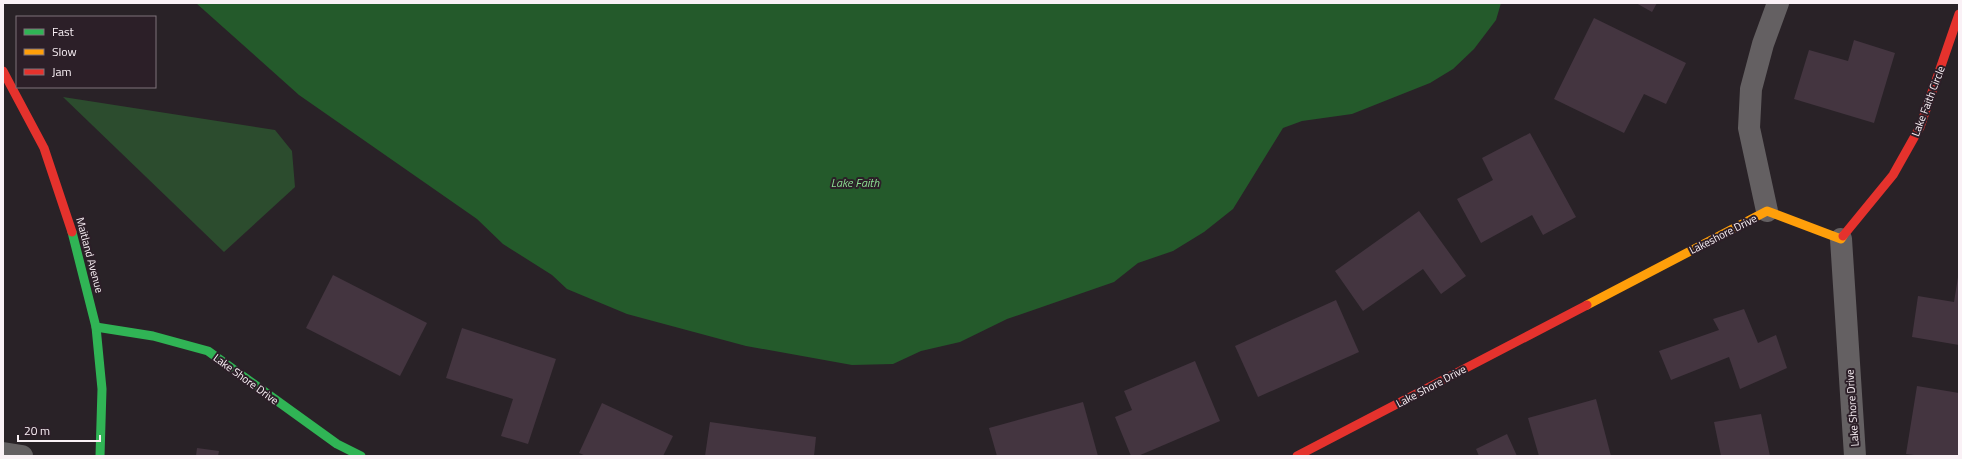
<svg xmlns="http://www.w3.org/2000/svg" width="1962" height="459" font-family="'Titillium Web',sans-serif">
<rect width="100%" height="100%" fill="#292227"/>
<polygon fill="#2c4c2e" points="63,97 275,130 292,151 295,187 224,252"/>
<polygon fill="#245a2b" points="196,3 1501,3 1496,20 1474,49 1453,69 1430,83 1352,114 1302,121 1283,128 1233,209 1204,232 1173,251 1138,263 1114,282 1007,319 960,342 921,351 893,364 852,365 746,346 627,314 567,289 552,275 503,244 477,219 299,95"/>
<g fill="#443540">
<polygon points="1636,3 1657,3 1652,12"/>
<polygon points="1594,18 1686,63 1666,104 1644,94 1624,133 1554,99"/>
<polygon points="1854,40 1895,53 1874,123 1794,99 1809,50 1848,61"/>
<polygon points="1530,133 1576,217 1543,235 1532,215 1481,243 1457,199 1493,180 1482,158"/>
<polygon points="1419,211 1466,276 1441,294 1423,269 1363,311 1335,271"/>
<polygon points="333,275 427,323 400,376 306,328"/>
<polygon points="1958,277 1959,345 1912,337 1918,296 1954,302"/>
<polygon points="1336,300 1359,352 1258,397 1235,346"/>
<polygon points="1744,309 1758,343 1776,335 1787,368 1740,389 1729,357 1671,380 1659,351 1719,330 1713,319"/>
<polygon points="462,328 556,359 528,444 501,436 513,399 446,378"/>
<polygon points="1195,361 1220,421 1138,456 1131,456 1115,417 1132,410 1124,391"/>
<polygon points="1917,386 1959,393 1958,456 1922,456 1906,454"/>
<polygon points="1596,399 1611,456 1539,456 1528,418"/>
<polygon points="1083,402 1098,456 997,456 989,428"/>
<polygon points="602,403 673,436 663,456 586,456 579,453"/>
<polygon points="1761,414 1770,456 1721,456 1714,422"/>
<polygon points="710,422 816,437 814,456 705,456"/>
<polygon points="1507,434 1517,456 1479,456 1476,449"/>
<polygon points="197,448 219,451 218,456 196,456"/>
</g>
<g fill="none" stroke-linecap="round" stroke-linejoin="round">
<g stroke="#646062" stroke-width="22">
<polyline points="1767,211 1749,128 1751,89 1763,44 1778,3"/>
<polyline points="1841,239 1855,456"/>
<polyline points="3,453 22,456"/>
</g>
<g stroke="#30b455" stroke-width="9">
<polyline points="72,232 96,327 102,389 100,456"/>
<polyline points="96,327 153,336 208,351 337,444 361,456"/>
</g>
<polyline stroke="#ff9f0a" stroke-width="9" points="1587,305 1767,211 1841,239 1843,236"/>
<g stroke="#e5322d" stroke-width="9">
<polyline points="3,71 44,148 72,232"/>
<polyline points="1843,236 1893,175 1920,127 1959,14"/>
<polyline points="1297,456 1587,305"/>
</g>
</g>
<g text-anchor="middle" stroke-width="4" stroke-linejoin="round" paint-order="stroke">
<g font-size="11" fill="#faf1f6" stroke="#2c1f28">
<text transform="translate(1928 101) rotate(-69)" y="4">Lake Faith Circle</text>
<text transform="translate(1723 234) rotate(-27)" y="4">Lakeshore Drive</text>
<text transform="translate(90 255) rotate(75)" y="4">Maitland Avenue</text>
<text transform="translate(246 379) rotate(36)" y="4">Lake Shore Drive</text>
<text transform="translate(1431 386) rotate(-28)" y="4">Lake Shore Drive</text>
<text transform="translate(1852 408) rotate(-94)" y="4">Lake Shore Drive</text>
</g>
<g font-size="12" font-style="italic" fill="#8bdd91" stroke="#2c1f28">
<text x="855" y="187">Lake Faith</text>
</g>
</g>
<rect width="1962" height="459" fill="none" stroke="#faf1f6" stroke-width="8"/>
<rect x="16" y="16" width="140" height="72" fill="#2c1f28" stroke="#7e737a"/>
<rect x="24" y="29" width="20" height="6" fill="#30b455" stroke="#7e737a"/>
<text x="52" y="36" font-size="12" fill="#faf1f6">Fast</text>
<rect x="24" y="49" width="20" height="6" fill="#ff9f0a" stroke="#7e737a"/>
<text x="52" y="56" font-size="12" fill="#faf1f6">Slow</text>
<rect x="24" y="69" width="20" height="6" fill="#e5322d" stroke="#7e737a"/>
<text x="52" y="76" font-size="12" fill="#faf1f6">Jam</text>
<path d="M18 435v6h82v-6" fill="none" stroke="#faf1f6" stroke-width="2"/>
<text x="24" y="435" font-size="12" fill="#faf1f6" stroke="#2c1f28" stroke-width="3" paint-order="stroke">20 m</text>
</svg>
